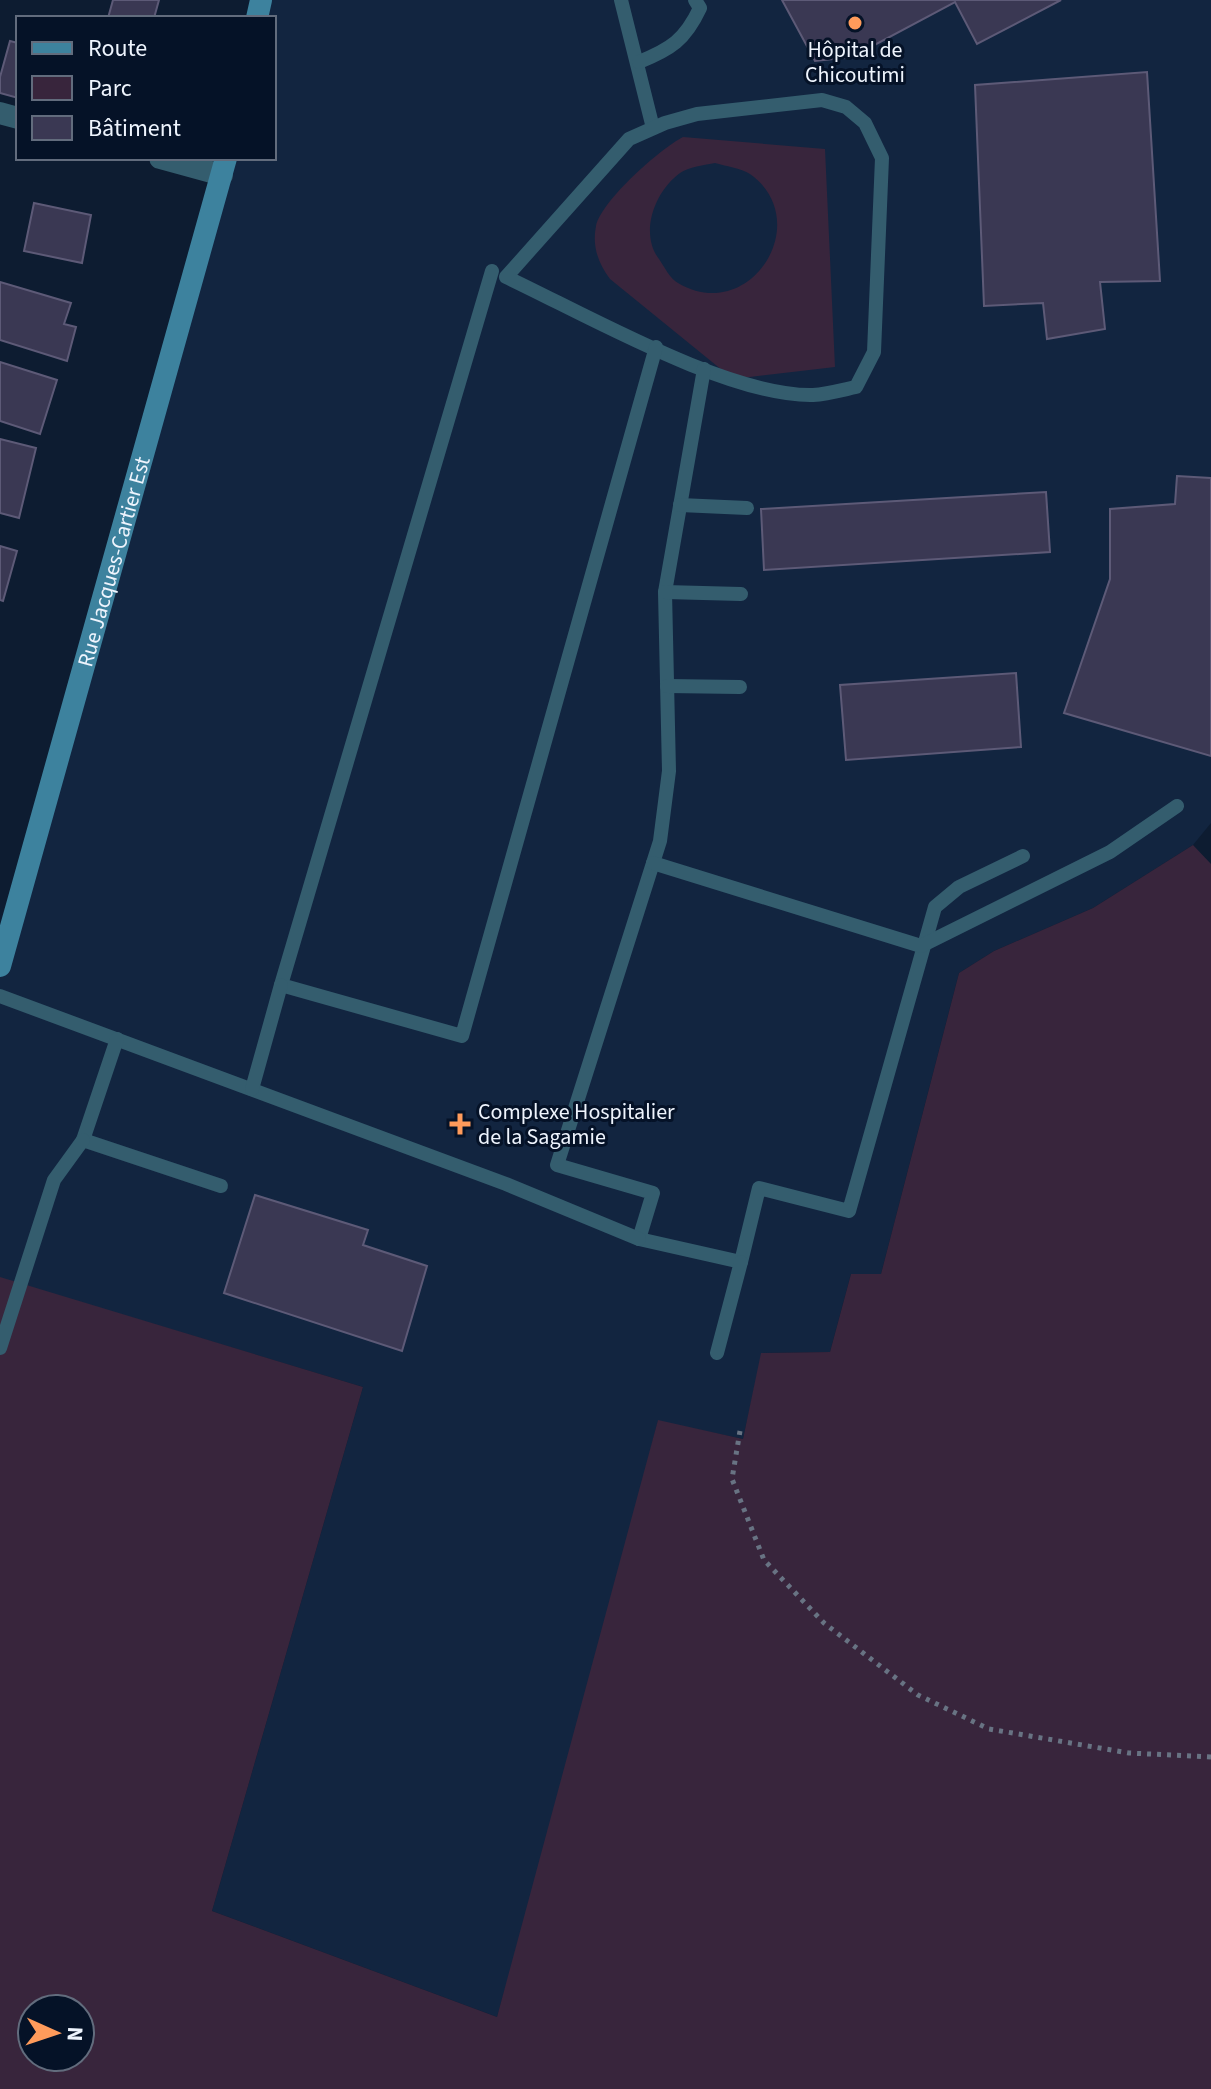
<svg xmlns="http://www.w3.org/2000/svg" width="1211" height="2089" font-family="'Source Sans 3',sans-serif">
<rect width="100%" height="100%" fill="#0d1c31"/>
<polygon fill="#122540" points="261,0 1211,0 1211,823 1193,845 1093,908 994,951 959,973 881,1274 851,1274 830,1352 762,1353 743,1439 658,1421 562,1791 497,2017 212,1911 363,1387 0,1278 0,966 226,158 274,158 274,18 257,18"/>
<g fill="#38253c" fill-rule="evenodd">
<path d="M683 137 825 149 835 367 733 379 610 279C598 263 592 246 596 226 602 200 660 149 683 137ZM715 163C725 166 741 168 750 174 816 221 750 326 678 283 670 279 664 266 659 259 639 233 655 191 680 173 688 167 705 165 715 163Z"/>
<path d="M1193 845 1211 864V2089H0V1277L363 1387 212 1911 497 2017 658 1420 743 1439 761 1353 830 1352 851 1274H881L959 973 994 951 1093 908ZM32 2009H80V2057H32Z"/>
</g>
<g fill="#3a3853" stroke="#5d5a77" stroke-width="2">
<polygon points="113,0 159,0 154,18 108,18"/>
<polygon points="782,0 1061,0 977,44 955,2 852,57 815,61"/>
<polygon points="10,41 18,43 18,98 0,93 0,77"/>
<polygon points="1147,72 1160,281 1100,282 1105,329 1047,339 1043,303 984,306 975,85"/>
<polygon points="34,203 91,215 82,263 24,251"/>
<polygon points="0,282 71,303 64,324 76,327 67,361 0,340"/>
<polygon points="0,362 57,380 40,434 0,421"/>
<polygon points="0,439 36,448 19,518 0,513"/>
<polygon points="1177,476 1211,478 1211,756 1064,713 1110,579 1110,509 1175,504"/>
<polygon points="1046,492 1050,552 764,570 761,509"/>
<polygon points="0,546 17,551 3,601 0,600"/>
<polygon points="1016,673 1021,747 846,760 840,685"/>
<polygon points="255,1195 368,1230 363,1245 427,1266 402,1351 224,1293"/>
</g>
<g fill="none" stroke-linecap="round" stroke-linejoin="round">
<polyline stroke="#687383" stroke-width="5" stroke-dasharray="4 6" stroke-linecap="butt" points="740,1431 732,1479 764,1560 824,1623 918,1695 989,1729 1129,1753 1211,1757"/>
<g stroke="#345d6e" stroke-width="14">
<polyline points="621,0 653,128"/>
<path d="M639 62C671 49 685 40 700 8L695 0"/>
<path d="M822 100 846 107 865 123 882 158 874 352 856 387C842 390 827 394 813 395 729 397 585 314 506 277L629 139 665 123 697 114Z"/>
<polyline points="492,271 281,985 462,1036 656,347"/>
<polyline points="704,369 665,592 669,771 660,841 557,1165 653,1193 639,1239 741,1262 759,1188 849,1211 935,907 959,887 1023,856"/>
<polyline points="680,505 747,508"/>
<polyline points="665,592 741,594"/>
<polyline points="667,686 740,687"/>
<polyline points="653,863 921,946 1110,852 1177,806"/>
<polyline points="0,996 506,1184 639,1239"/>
<polyline points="117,1039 83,1140 221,1186"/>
<polyline points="252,1089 281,985"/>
<polyline points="0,1348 54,1180 83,1140"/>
<polyline points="717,1353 741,1262"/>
</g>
<g stroke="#345d6e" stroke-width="22">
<polyline points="0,113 18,118"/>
<polyline points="160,158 222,175"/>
</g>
<g stroke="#3d829e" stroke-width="22">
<polyline points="257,18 261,0"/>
<path id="s1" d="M0 966 226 158"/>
</g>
</g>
<g fill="#ff9b5b" stroke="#051227" stroke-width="3">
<circle cx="855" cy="23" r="8"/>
<path d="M456 1112h8v8h8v8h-8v8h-8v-8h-8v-8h8z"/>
</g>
<g text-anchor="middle" stroke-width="6" stroke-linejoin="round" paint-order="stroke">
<g font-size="22" fill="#eef4fd" stroke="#051227">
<text x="855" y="57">Hôpital de<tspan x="855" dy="25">Chicoutimi</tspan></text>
<text x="478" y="1119" text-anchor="start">Complexe Hospitalier<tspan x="478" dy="25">de la Sagamie</tspan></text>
</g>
<g font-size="22" fill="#eef4fd" stroke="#051227">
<text dy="8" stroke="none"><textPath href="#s1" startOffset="420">Rue Jacques-Cartier Est</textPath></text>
</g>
</g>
<rect x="16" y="16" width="260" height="144" fill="#051227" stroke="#626c7d" stroke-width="2"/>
<rect x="32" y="42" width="40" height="12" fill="#3d829e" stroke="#626c7d" stroke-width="2"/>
<text x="88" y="56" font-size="24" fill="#eef4fd">Route</text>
<rect x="32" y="76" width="40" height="24" fill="#38253c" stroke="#626c7d" stroke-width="2"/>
<text x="88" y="96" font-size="24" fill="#eef4fd">Parc</text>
<rect x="32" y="116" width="40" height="24" fill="#3a3853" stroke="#626c7d" stroke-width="2"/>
<text x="88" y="136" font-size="24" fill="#eef4fd">Bâtiment</text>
<g transform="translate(56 2033) rotate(93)"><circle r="38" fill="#051227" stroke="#626c7d" stroke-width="2"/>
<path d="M0-6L14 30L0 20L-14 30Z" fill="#ff9b5b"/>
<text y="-12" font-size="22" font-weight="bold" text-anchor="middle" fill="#eef4fd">N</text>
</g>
</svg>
